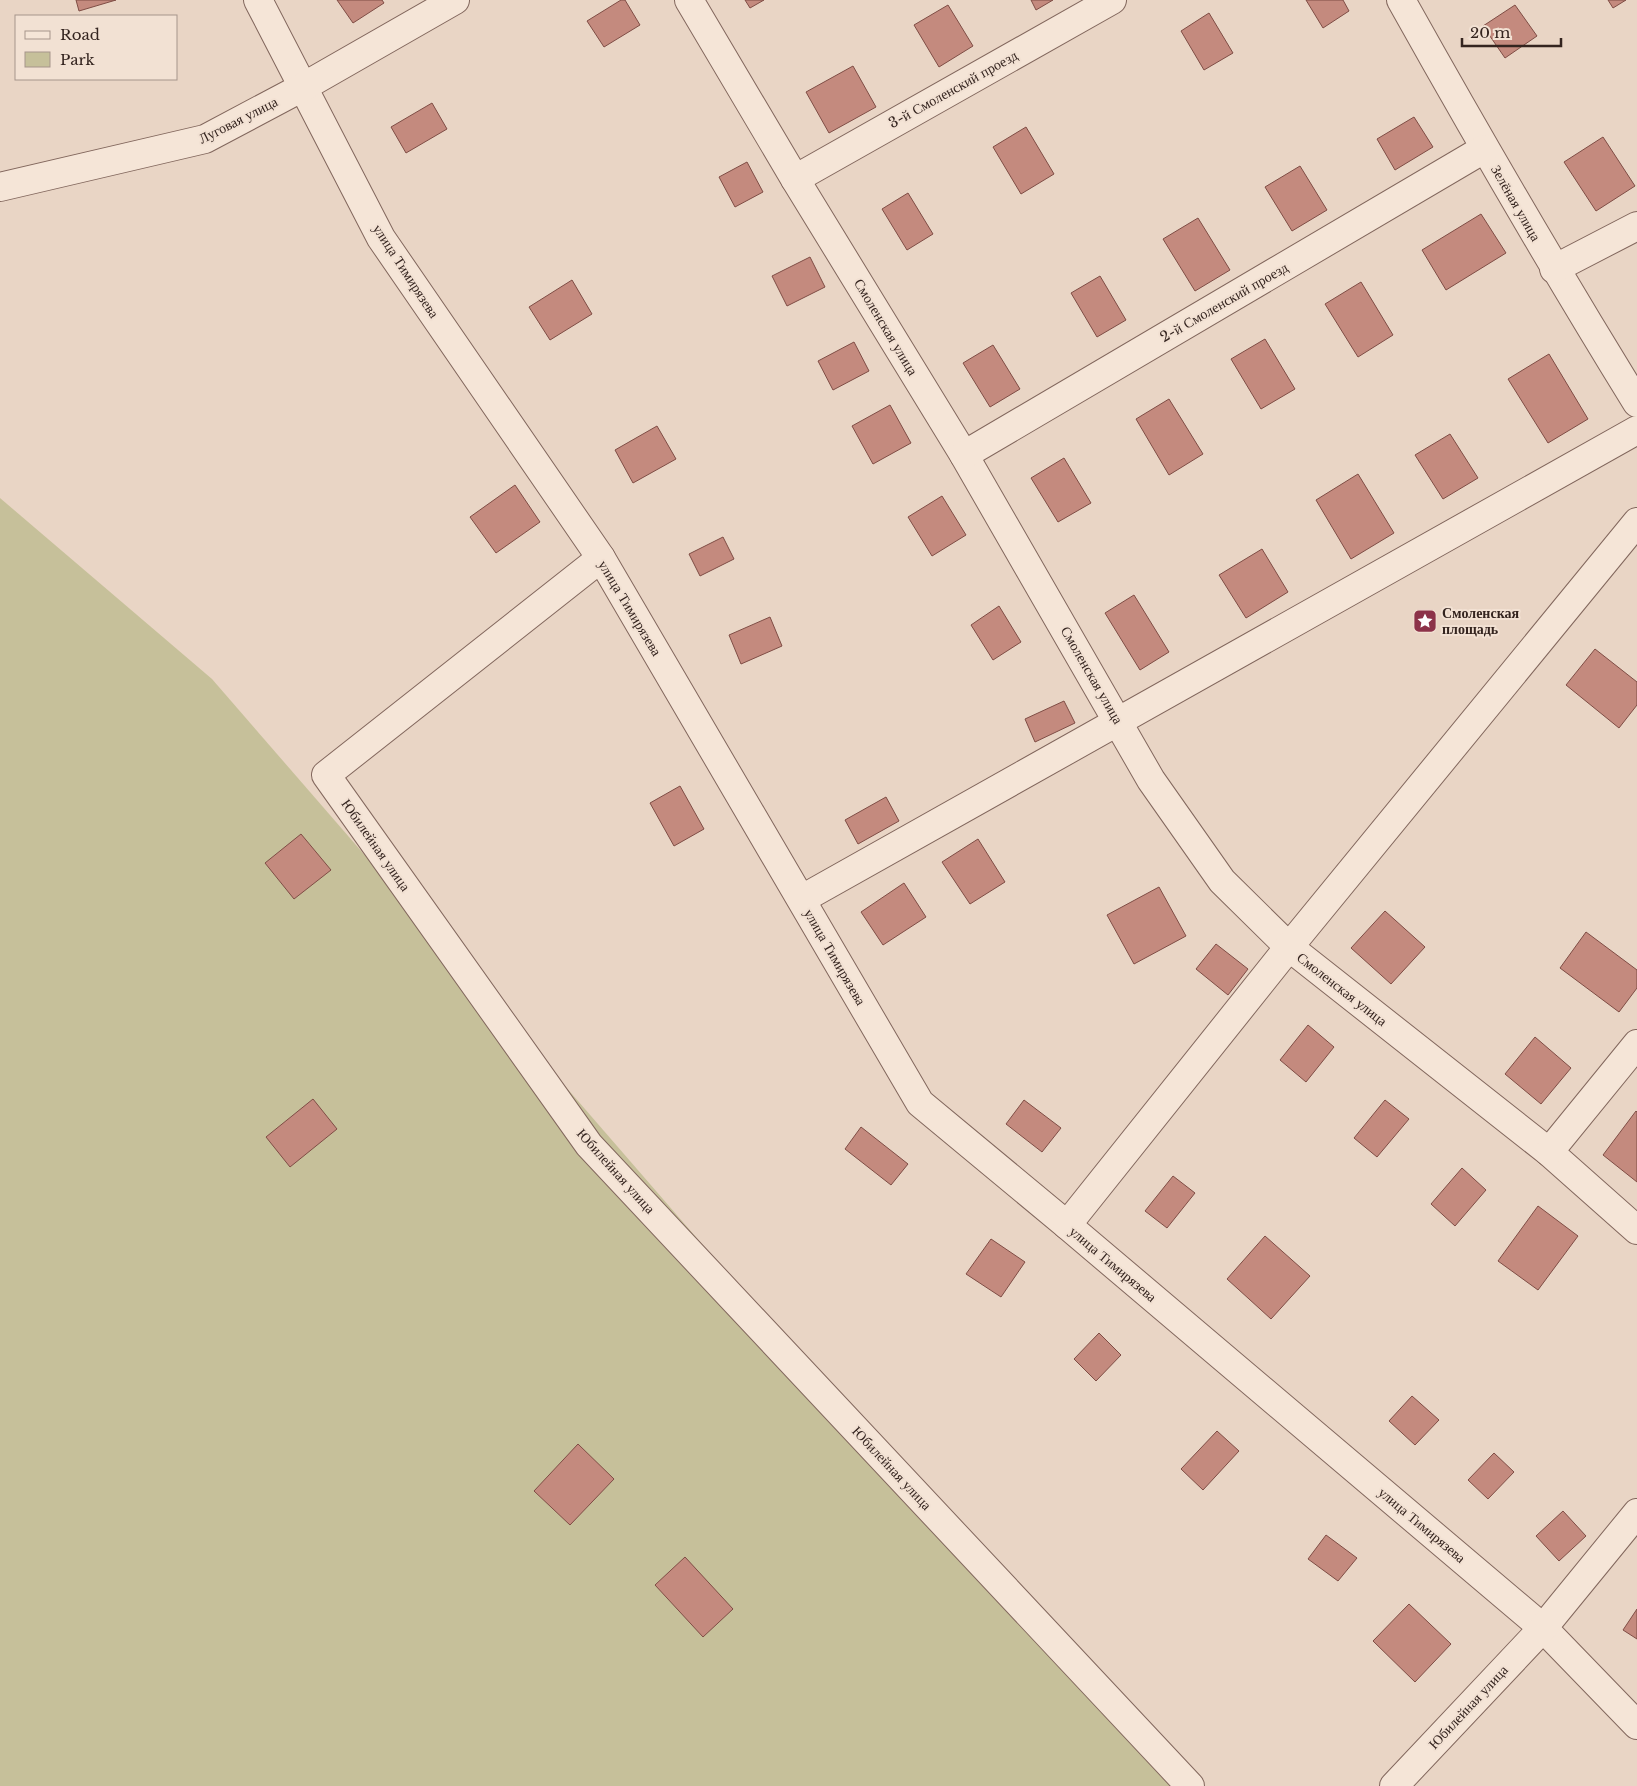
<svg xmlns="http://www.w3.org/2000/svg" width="1637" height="1786" font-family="'Libre Baskerville',serif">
<rect width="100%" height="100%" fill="#e9d5c5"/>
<polygon fill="#c6c09a" points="0,498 212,679 1172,1786 0,1786"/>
<g fill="#c48a7e" stroke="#7f4d45">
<polygon points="76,0 116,0 79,11"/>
<polygon points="337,0 382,0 384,3 353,23"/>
<polygon points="621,0 625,0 640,25 604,47 587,21"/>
<polygon points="745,0 764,0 750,8"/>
<polygon points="1031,0 1053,0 1036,10"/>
<polygon points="1306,0 1343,0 1349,11 1323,28"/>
<polygon points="1608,0 1626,0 1613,8"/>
<polygon points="948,5 973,46 939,67 914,25"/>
<polygon points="1515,5 1537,36 1505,58 1483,26"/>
<polygon points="1209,13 1233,53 1204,70 1181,31"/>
<polygon points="853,66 876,107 829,133 806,92"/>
<polygon points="432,103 447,129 406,153 391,127"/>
<polygon points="1414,117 1433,147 1395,170 1377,139"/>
<polygon points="1026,127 1054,174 1021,194 993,147"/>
<polygon points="1603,137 1635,186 1596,211 1564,162"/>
<polygon points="747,162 763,192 735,207 719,177"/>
<polygon points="1300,166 1327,210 1292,231 1265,187"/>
<polygon points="908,193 933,234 907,250 882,209"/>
<polygon points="1481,214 1506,253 1446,290 1422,250"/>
<polygon points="1198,218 1230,270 1195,291 1163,239"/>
<polygon points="810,257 825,287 787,306 772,276"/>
<polygon points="1100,276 1126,320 1097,337 1071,293"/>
<polygon points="572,280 592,314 550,340 529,307"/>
<polygon points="1361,282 1393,335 1358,357 1325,304"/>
<polygon points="1265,339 1295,389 1261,409 1231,359"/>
<polygon points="854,342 869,371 833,390 818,361"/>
<polygon points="993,345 1020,389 990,407 963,363"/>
<polygon points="1549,354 1588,419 1548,443 1508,379"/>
<polygon points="1169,399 1203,454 1169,475 1136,419"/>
<polygon points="890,405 911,443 873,464 852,426"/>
<polygon points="657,426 676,459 633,483 615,450"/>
<polygon points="1450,434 1478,478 1443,499 1415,455"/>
<polygon points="1064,458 1091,503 1058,522 1031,478"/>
<polygon points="1358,474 1394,533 1351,559 1316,500"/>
<polygon points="515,485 540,522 496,553 470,517"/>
<polygon points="942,496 966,535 932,556 908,517"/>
<polygon points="723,537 734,559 700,576 689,554"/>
<polygon points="1262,549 1288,592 1246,618 1219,575"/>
<polygon points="1134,595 1169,652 1140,670 1105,613"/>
<polygon points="999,606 1021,642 993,660 971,625"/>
<polygon points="770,617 782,646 741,664 729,635"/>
<polygon points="1595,649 1637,682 1637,705 1619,728 1566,685"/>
<polygon points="1064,701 1075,723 1035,742 1025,719"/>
<polygon points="680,786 704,829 674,846 650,803"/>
<polygon points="886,797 899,821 858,844 845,820"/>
<polygon points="301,834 331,870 294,899 265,863"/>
<polygon points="978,839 1005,882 970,904 942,862"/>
<polygon points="904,883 926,917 883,945 861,912"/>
<polygon points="1159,887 1186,936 1134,964 1107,915"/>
<polygon points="1385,911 1425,947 1391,984 1351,948"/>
<polygon points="1586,932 1637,970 1637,988 1619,1012 1560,968"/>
<polygon points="1216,944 1248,969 1228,995 1196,969"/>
<polygon points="1308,1025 1334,1047 1306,1082 1280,1060"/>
<polygon points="1535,1037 1571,1068 1541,1104 1505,1074"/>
<polygon points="313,1099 337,1129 290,1167 266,1137"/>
<polygon points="1024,1100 1061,1128 1042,1152 1006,1124"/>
<polygon points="1385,1100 1409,1119 1377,1157 1354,1138"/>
<polygon points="1636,1111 1637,1112 1637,1182 1603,1155"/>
<polygon points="861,1127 908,1164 891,1185 845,1149"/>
<polygon points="1462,1168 1486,1190 1455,1226 1431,1204"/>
<polygon points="1173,1176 1195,1193 1167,1228 1145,1211"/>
<polygon points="1538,1206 1578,1236 1538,1290 1498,1261"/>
<polygon points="1265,1236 1310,1276 1271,1319 1227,1279"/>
<polygon points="991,1239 1025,1262 1001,1297 966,1274"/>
<polygon points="1099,1333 1121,1355 1096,1381 1074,1359"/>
<polygon points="1412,1396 1439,1420 1415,1445 1389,1421"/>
<polygon points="1217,1431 1239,1451 1203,1490 1181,1469"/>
<polygon points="578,1444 614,1479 570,1525 534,1491"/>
<polygon points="1494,1453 1514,1472 1488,1499 1468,1480"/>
<polygon points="1563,1511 1586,1536 1559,1561 1536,1536"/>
<polygon points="1326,1535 1357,1558 1338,1581 1308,1559"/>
<polygon points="685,1557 733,1609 703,1637 655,1585"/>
<polygon points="1409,1604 1451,1644 1415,1682 1373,1641"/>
<polygon points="1637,1609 1637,1639 1623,1630"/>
</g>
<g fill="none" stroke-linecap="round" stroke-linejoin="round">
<g stroke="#82675d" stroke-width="30">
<g id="minor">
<polyline points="258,0 381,238 601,558 920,1103 1067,1225 1543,1628 1637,1725"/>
<polyline points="689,0 795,179 964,455 1151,780 1222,881 1289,947 1549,1152 1637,1230"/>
<path d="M1401 0C1477 136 1555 270 1637 403"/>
<polyline points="795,179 1112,0"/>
<polyline points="0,187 205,139 303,87 455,0"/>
<polyline points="1554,269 1637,226"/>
<polyline points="964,455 1484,149"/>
<polyline points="601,558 326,775 589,1145 1190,1786"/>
<polyline points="802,899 1637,430"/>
<polyline points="1549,1152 1637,1044"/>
<polyline points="1067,1225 1289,947 1637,522"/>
<polyline points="1394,1786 1543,1628 1637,1513"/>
</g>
</g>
<use href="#minor" stroke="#f5e5d7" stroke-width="28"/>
</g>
<defs>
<g id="sight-square" transform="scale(1.25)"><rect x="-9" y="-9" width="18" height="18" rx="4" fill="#8c3249" stroke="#f2e1d3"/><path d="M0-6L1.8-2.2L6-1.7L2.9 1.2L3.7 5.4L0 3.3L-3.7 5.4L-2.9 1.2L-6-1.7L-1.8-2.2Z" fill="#fff"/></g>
</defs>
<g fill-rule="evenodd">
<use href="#sight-square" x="1425" y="621"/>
</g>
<g text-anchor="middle" stroke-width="4" stroke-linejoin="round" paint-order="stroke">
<g font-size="14" fill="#34241f" stroke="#f2e1d3">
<text transform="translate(953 89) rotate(-29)" y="5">3-й Смоленский проезд</text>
<text transform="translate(238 120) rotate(-27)" y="5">Луговая улица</text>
<text transform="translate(1516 203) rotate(60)" y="5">Зелёная улица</text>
<text transform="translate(406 271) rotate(57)" y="5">улица Тимирязева</text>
<text transform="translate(1224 302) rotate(-30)" y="5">2-й Смоленский проезд</text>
<text transform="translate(886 327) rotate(59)" y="5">Смоленская улица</text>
<text transform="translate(630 608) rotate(59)" y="5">улица Тимирязева</text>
<text transform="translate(1092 675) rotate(60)" y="5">Смоленская улица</text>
<text transform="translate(376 845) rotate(55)" y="5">Юбилейная улица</text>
<text transform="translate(835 957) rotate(60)" y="5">улица Тимирязева</text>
<text transform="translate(1342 989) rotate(38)" y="5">Смоленская улица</text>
<text transform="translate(616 1171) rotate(48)" y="5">Юбилейная улица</text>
<text transform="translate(1113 1264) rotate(40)" y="5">улица Тимирязева</text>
<text transform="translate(892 1468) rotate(47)" y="5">Юбилейная улица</text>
<text transform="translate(1422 1525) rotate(40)" y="5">улица Тимирязева</text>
<text transform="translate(1468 1707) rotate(-47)" y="5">Юбилейная улица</text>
</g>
<g font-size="14" font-weight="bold" fill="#34241f" stroke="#f2e1d3" text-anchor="start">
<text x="1442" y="618">Смоленская<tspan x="1442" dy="16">площадь</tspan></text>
</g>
</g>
<rect x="15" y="15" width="162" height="65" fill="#f2e1d3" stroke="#a6958b"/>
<rect x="25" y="31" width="25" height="8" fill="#f5e5d7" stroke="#a6958b"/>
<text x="60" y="40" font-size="15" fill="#34241f">Road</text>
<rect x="25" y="52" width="25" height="15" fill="#c6c09a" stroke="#a6958b"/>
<text x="60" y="65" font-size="15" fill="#34241f">Park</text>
<path d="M1462 38v8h99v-8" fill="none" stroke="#34241f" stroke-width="2.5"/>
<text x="1470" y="38" font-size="15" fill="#34241f" stroke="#f2e1d3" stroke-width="4" paint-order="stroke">20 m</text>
</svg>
